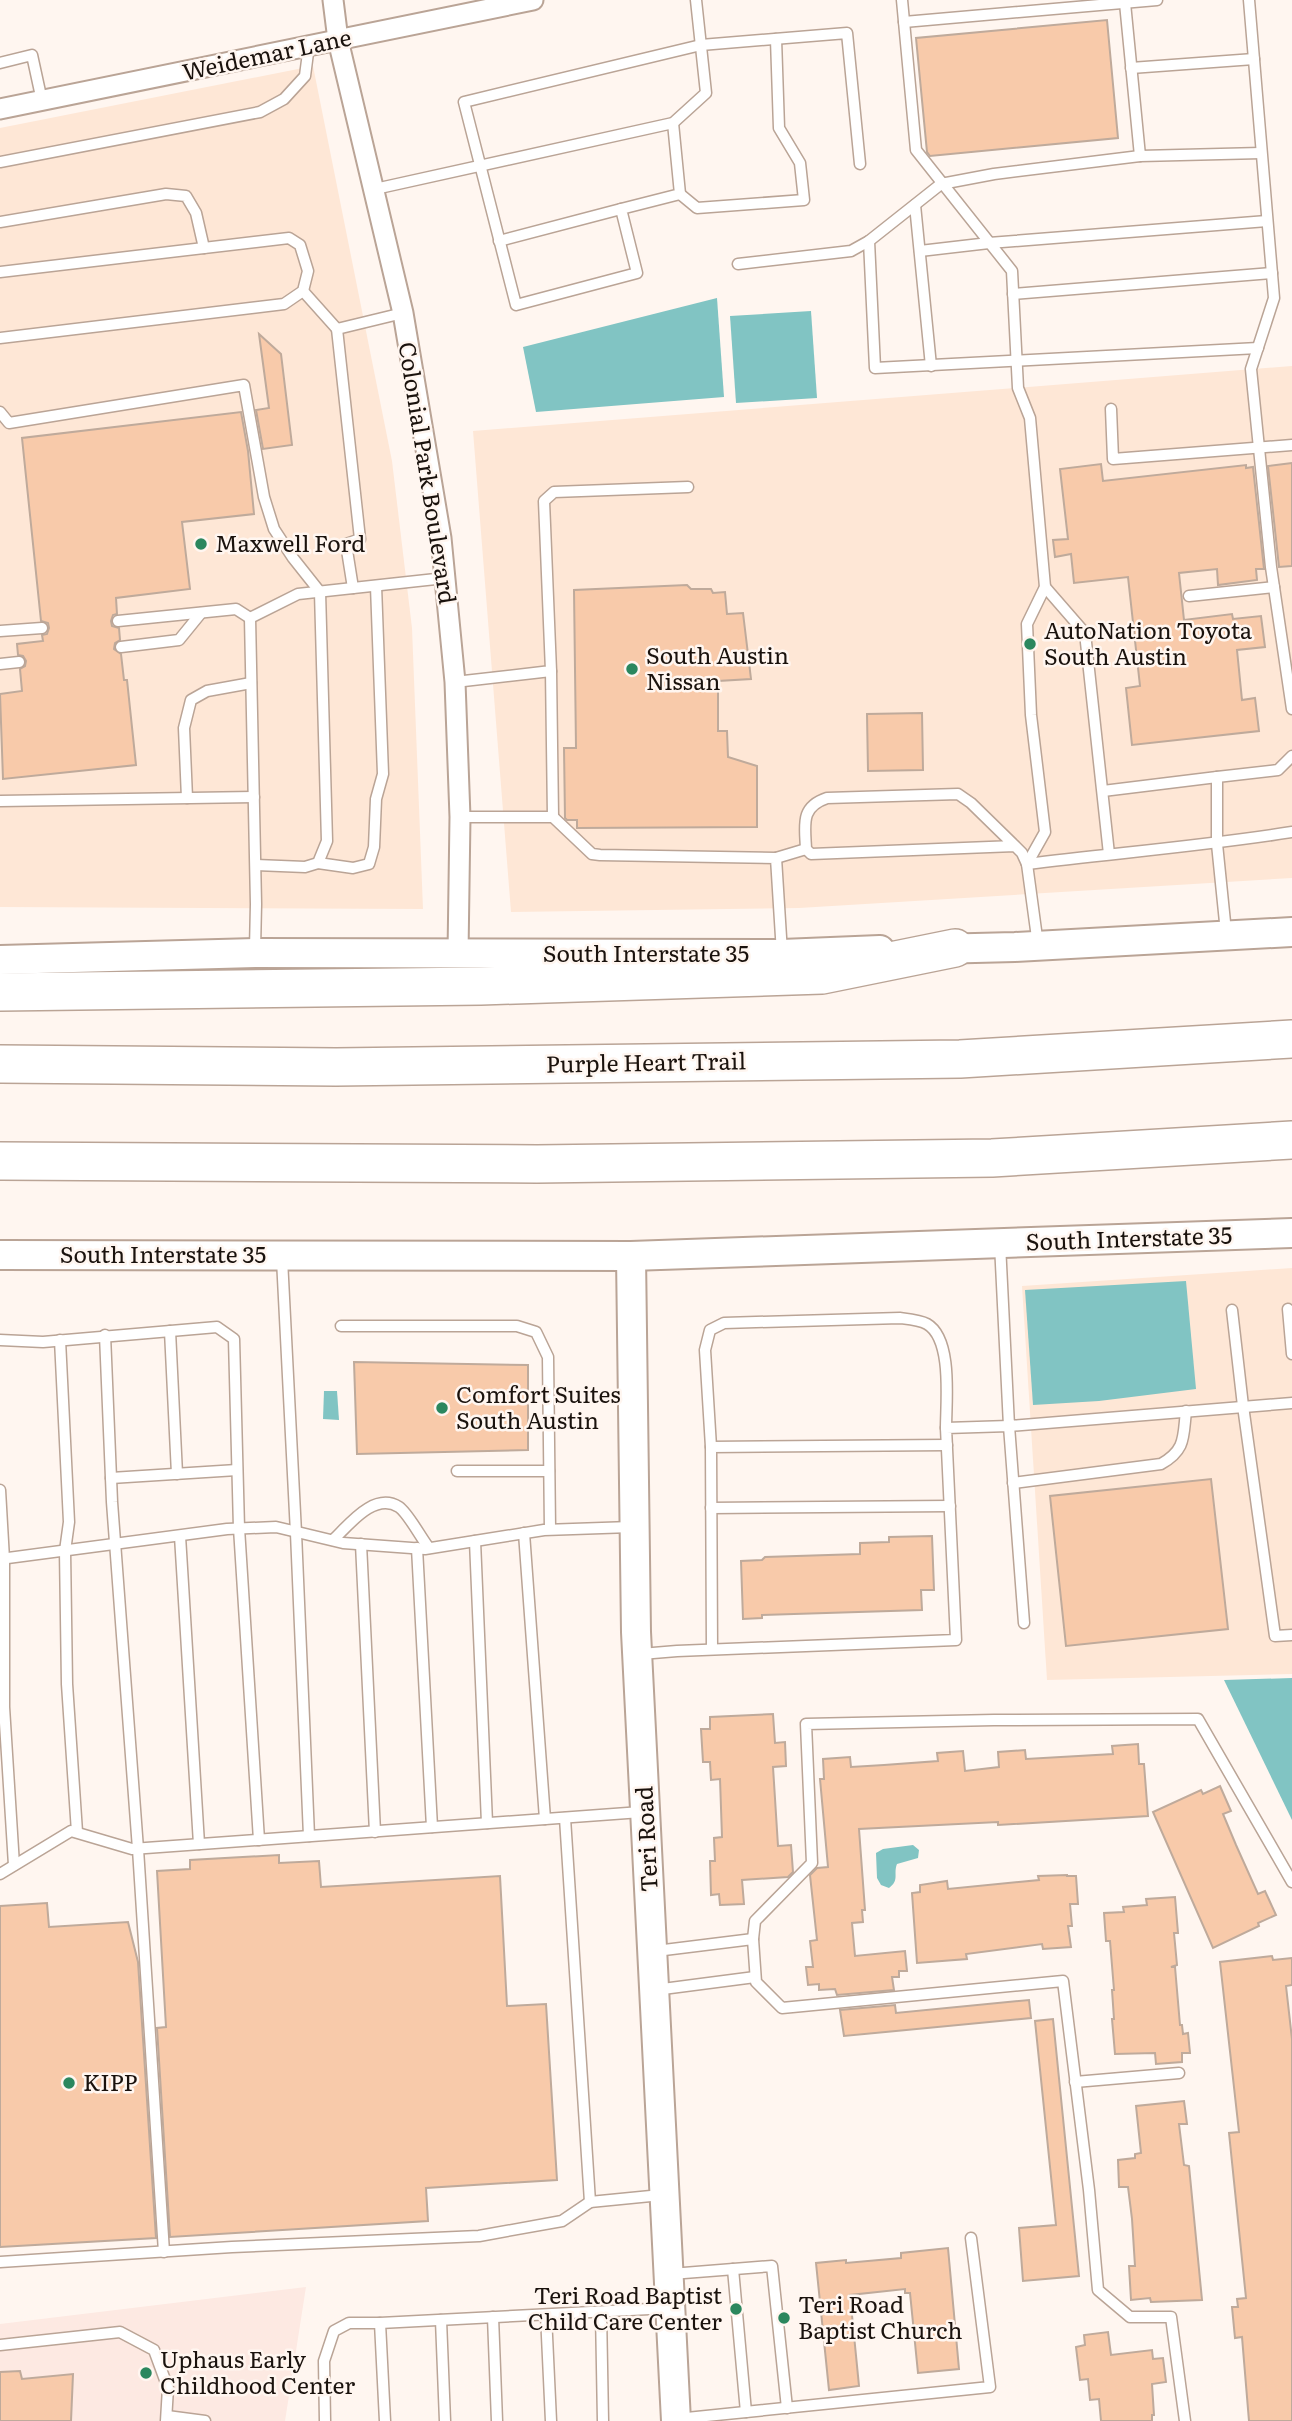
<svg xmlns="http://www.w3.org/2000/svg" width="1292" height="2421" font-family="Literata,serif">
<rect width="100%" height="100%" fill="#fff6f0"/>
<g fill="#fee7d6">
<polygon points="313,66 392,461 412,628 423,909 0,907 0,128"/>
<polygon points="1292,366 1292,878 799,908 511,912 473,431"/>
<polygon points="1292,1268 1292,1674 1047,1680 1022,1286"/>
</g>
<polygon fill="#fde9e2" points="306,2287 285,2421 0,2421 0,2324"/>
<g fill="#81c4c3">
<polygon points="717,298 724,397 536,412 523,347"/>
<polygon points="811,311 817,398 736,403 730,316"/>
<polygon points="1186,1281 1196,1389 1099,1401 1033,1405 1025,1290"/>
<polygon points="324,1391 337,1391 339,1420 323,1419"/>
<polygon points="1292,1678 1292,1820 1224,1680"/>
<path d="M913 1845 919 1850 918 1858 897 1864C893 1874 900 1880 889 1888L881 1885 877 1878 876 1853 883 1849Z"/>
</g>
<g fill="#f8caaa" stroke="#bfaa9b" stroke-width="2">
<polygon points="1107,20 1118,138 930,156 927,152 916,38"/>
<polygon points="259,334 281,354 292,445 263,449 256,410 269,408"/>
<polygon points="241,412 248,451 254,514 182,522 190,589 116,598 117,614 113,615 111,621 112,626 119,628 120,640 115,643 114,649 121,654 124,680 127,680 136,765 3,779 0,694 22,691 20,669 25,666 26,661 23,656 18,655 17,644 43,641 42,635 47,634 49,628 48,623 41,621 22,438"/>
<polygon points="1292,463 1292,566 1279,567 1268,466"/>
<polygon points="1101,464 1103,481 1246,465 1246,468 1253,467 1264,569 1256,569 1257,580 1218,585 1217,569 1179,573 1184,620 1232,614 1233,619 1261,616 1265,647 1237,650 1242,700 1255,698 1259,731 1132,745 1126,688 1140,686 1128,577 1074,583 1071,554 1055,557 1053,540 1068,539 1060,469"/>
<polygon points="687,585 691,589 711,589 713,593 725,592 727,614 743,613 751,679 718,681 718,731 727,731 728,757 757,766 757,827 577,828 577,820 567,820 565,818 564,748 576,748 574,590"/>
<polygon points="922,713 923,770 868,771 867,714"/>
<polygon points="354,1362 528,1365 528,1450 357,1454"/>
<polygon points="1211,1479 1228,1629 1066,1646 1050,1496"/>
<polygon points="932,1536 934,1590 921,1590 922,1610 762,1615 762,1618 743,1619 741,1561 762,1560 765,1557 860,1554 860,1543 889,1542 889,1537"/>
<polygon points="773,1714 775,1743 785,1742 786,1766 773,1767 778,1846 791,1845 793,1872 788,1877 742,1880 744,1904 720,1905 719,1894 711,1895 710,1861 715,1861 714,1838 722,1837 720,1779 711,1780 710,1762 703,1762 701,1729 710,1729 710,1717"/>
<polygon points="1138,1744 1139,1764 1144,1764 1148,1816 998,1825 998,1822 859,1829 865,1910 862,1910 863,1922 852,1923 855,1956 905,1951 907,1971 899,1971 899,1977 892,1977 894,1990 837,1995 835,1989 819,1990 819,1984 808,1985 806,1967 813,1967 810,1941 817,1940 810,1875 817,1868 828,1867 820,1779 824,1779 823,1759 850,1757 851,1767 884,1765 938,1761 937,1753 963,1751 965,1771 999,1767 998,1752 1025,1750 1026,1759 1113,1754 1112,1746"/>
<polygon points="1220,1786 1231,1811 1223,1814 1236,1845 1258,1894 1265,1891 1276,1915 1258,1923 1259,1926 1213,1948 1153,1812 1201,1790 1203,1794"/>
<polygon points="279,1855 279,1863 319,1861 321,1887 500,1876 507,2006 546,2004 557,2180 426,2188 428,2221 170,2237 157,2028 166,2027 157,1871 190,1869 190,1860"/>
<polygon points="1067,1875 1067,1876 1076,1876 1078,1904 1070,1904 1072,1926 1068,1926 1071,1947 1043,1949 1042,1944 966,1954 967,1959 917,1963 912,1893 920,1892 920,1885 947,1881 948,1889 1039,1880 1038,1876"/>
<polygon points="1175,1897 1178,1933 1174,1933 1177,1965 1171,1967 1175,1967 1180,2025 1182,2025 1183,2034 1188,2033 1190,2053 1182,2053 1182,2062 1156,2064 1155,2053 1115,2054 1112,2019 1114,2019 1112,1990 1114,1990 1110,1941 1106,1941 1104,1913 1124,1912 1123,1907 1147,1905 1146,1899"/>
<polygon points="47,1903 49,1927 128,1922 138,1962 156,2238 0,2247 0,1906"/>
<polygon points="1272,1956 1273,1960 1292,1958 1292,1985 1286,1986 1292,2039 1292,2421 1249,2421 1242,2337 1235,2338 1232,2307 1238,2307 1237,2299 1246,2298 1229,2133 1239,2132 1220,1962"/>
<polygon points="1029,2000 1031,2018 844,2036 840,2010 895,2005 896,2013"/>
<polygon points="1053,2019 1079,2276 1023,2281 1019,2228 1056,2225 1035,2021"/>
<polygon points="1184,2101 1187,2124 1179,2124 1184,2165 1189,2166 1202,2300 1151,2302 1150,2298 1131,2300 1129,2266 1135,2266 1132,2219 1128,2187 1119,2187 1118,2160 1135,2158 1135,2154 1141,2153 1136,2106"/>
<polygon points="948,2248 959,2369 918,2373 910,2293 905,2293 905,2289 850,2295 859,2386 829,2390 816,2263 846,2260 846,2263 901,2258 901,2253"/>
<polygon points="1108,2332 1111,2355 1152,2350 1153,2359 1163,2358 1166,2382 1152,2384 1154,2415 1152,2415 1152,2421 1101,2421 1099,2399 1090,2400 1088,2379 1080,2380 1076,2347 1085,2345 1084,2335"/>
<polygon points="20,2371 22,2379 73,2374 71,2421 0,2421 0,2372"/>
</g>
<g fill="none" stroke-linecap="round" stroke-linejoin="round">
<g stroke="#baa496" stroke-width="13">
<g id="lane">
<polyline points="902,0 916,150 1012,271 1018,388 1030,418 1045,587 1027,624 1031,715 1045,832 1027,864"/>
<polyline points="1249,0 1274,298 1251,369 1271,567 1292,709"/>
<polyline points="1125,3 1140,156 1261,153"/>
<polyline points="904,22 1157,0"/>
<polyline points="0,63 32,55 42,101"/>
<polyline points="1131,68 1254,59"/>
<polyline points="673,123 680,194 621,209 637,273 516,305 464,102 701,45 847,33 860,164"/>
<polyline points="1140,156 994,174 941,184 869,241 875,368 1258,348"/>
<polyline points="0,162 260,112 284,99 305,76 309,45"/>
<polyline points="375,189 673,123 706,93 696,0"/>
<polyline points="680,194 697,208 804,200 800,163 779,128 776,39"/>
<polyline points="915,205 931,366"/>
<polyline points="0,222 166,194 186,196 196,213 204,248"/>
<polyline points="499,241 621,209"/>
<polyline points="920,251 989,243 1267,221"/>
<polyline points="738,264 851,251 869,241"/>
<polyline points="0,272 289,238 300,245 308,271 303,291 284,304 0,338"/>
<polyline points="303,291 337,329"/>
<polyline points="1013,294 1272,273"/>
<polyline points="1111,409 1113,459 1292,445"/>
<polyline points="0,412 9,423 244,385 264,497 274,529 293,558 320,592 327,841 318,863 305,867 256,865"/>
<polyline points="1045,587 1085,633 1109,854"/>
<polyline points="353,588 346,544 360,539 337,329 403,313"/>
<polyline points="1189,596 1274,587"/>
<polyline points="118,621 236,609 250,618"/>
<polyline points="0,631 42,628"/>
<polyline points="121,647 179,640 201,613"/>
<polyline points="0,664 19,662"/>
<polyline points="551,671 553,817"/>
<polyline points="455,682 551,671 544,501 554,492 688,487"/>
<polyline points="1103,791 1217,777"/>
<polyline points="187,798 184,728 191,700 207,691 251,683"/>
<polyline points="0,801 254,797"/>
<polyline points="460,817 553,817 592,854 600,855 776,858 782,953"/>
<path d="M1015 846 971 803 958 794 827 798C800 807 805 825 806 849L811 854 1015 846 1022 853 1027 864 1038 945"/>
<polyline points="776,858 806,849"/>
<polyline points="318,863 353,868 369,864 374,847 376,799 383,774 376,586"/>
<path d="M1027 864C1115 853 1204 846 1292 832"/>
<polyline points="1226,932 1217,844 1217,777 1278,770 1292,756"/>
<polyline points="255,949 256,904 250,618 298,594 445,578"/>
<polyline points="1000,1244 1009,1426 1292,1403"/>
<polyline points="282,1259 296,1533 309,1836"/>
<polyline points="1288,1309 1292,1354"/>
<polyline points="1232,1310 1243,1406 1275,1636 1292,1635"/>
<polyline points="341,1326 517,1326 536,1332 548,1357 550,1529"/>
<polyline points="170,1331 177,1474"/>
<polyline points="105,1335 112,1502 138,1849 164,2252"/>
<polyline points="0,1340 43,1342 217,1327 234,1339 239,1528 259,1840"/>
<polyline points="60,1340 69,1522 65,1551 67,1684 77,1832"/>
<path d="M711 1447 705 1350 710 1330 724 1323 900 1318C908 1319 920 1320 927 1324 953 1339 946 1402 946 1428"/>
<polyline points="457,1471 549,1471"/>
<polyline points="111,1478 237,1470"/>
<path d="M1013 1483 1161 1464C1186 1450 1183 1437 1186 1411"/>
<polyline points="0,1490 4,1559 4,1707 14,1865"/>
<polyline points="711,1508 950,1506"/>
<polyline points="524,1533 545,1819"/>
<polyline points="180,1536 199,1844"/>
<path d="M333 1540C348 1526 374 1491 399 1507 408 1513 421 1538 429 1548"/>
<polyline points="475,1541 487,1823"/>
<polyline points="361,1544 375,1832"/>
<polyline points="417,1548 432,1827"/>
<polyline points="0,1559 227,1529 276,1527 343,1543 425,1549 544,1530 631,1527"/>
<polyline points="712,1649 711,1447 947,1445"/>
<polyline points="641,1654 677,1651 956,1640 946,1428 1009,1426 1024,1623"/>
<polyline points="565,1818 590,2202 661,2195"/>
<polyline points="0,1874 71,1831 132,1849 641,1812"/>
<polyline points="656,1951 753,1939"/>
<polyline points="655,1990 755,1977"/>
<polyline points="1075,2082 1179,2073"/>
<polyline points="0,2262 232,2247 479,2236 562,2221 590,2202"/>
<polyline points="733,2269 746,2412"/>
<polyline points="671,2274 772,2266 787,2408"/>
<polyline points="601,2312 603,2421"/>
<polyline points="546,2315 551,2421"/>
<polyline points="493,2317 497,2421"/>
<polyline points="441,2320 445,2421"/>
<polyline points="0,2345 120,2332 154,2350 168,2388 166,2421"/>
<polyline points="167,2416 205,2421"/>
<polyline points="677,2419 990,2387 971,2238"/>
<polyline points="325,2421 324,2361 334,2331 349,2323 380,2323"/>
<polyline points="385,2421 380,2323 669,2308"/>
<polyline points="1185,2421 1171,2317 1130,2317 1098,2290 1089,2190 1063,1981 782,2008 756,1982 753,1939 755,1921 812,1863 806,1724 994,1720 1198,1719 1292,1882"/>
</g>
</g>
<g stroke="#baa496" stroke-width="23">
<g id="street">
<polyline points="333,0 338,40 403,313 441,538 455,682 460,817 458,953"/>
<polyline points="0,109 533,0"/>
</g>
</g>
<g stroke="#baa496" stroke-width="32">
<g id="secondary">
<polyline points="935,949 1015,947 1292,932"/>
<polyline points="0,960 255,953 782,954 880,950"/>
<polyline points="0,1255 631,1256 1292,1233"/>
<polyline points="631,1256 636,1632 676,2421"/>
</g>
</g>
<g stroke="#baa496" stroke-width="40">
<g id="highway">
<polyline points="0,992 481,986 822,975 955,948"/>
<polyline points="0,1064 336,1067 960,1059 1292,1039"/>
<polyline points="0,1161 537,1164 992,1158 1292,1140"/>
</g>
</g>
<use href="#lane" stroke="#fff" stroke-width="10"/>
<use href="#street" stroke="#fff" stroke-width="19"/>
<use href="#secondary" stroke="#fff" stroke-width="28"/>
<use href="#highway" stroke="#fff" stroke-width="37"/>
</g>
<g fill="#2b875e" stroke="#fff6f0" stroke-width="2.5">
<circle cx="201" cy="544" r="7"/>
<circle cx="1030" cy="644" r="7"/>
<circle cx="632" cy="669" r="7"/>
<circle cx="442" cy="1408" r="7"/>
<circle cx="69" cy="2083" r="7"/>
<circle cx="736" cy="2309" r="7"/>
<circle cx="784" cy="2318" r="7"/>
<circle cx="146" cy="2373" r="7"/>
</g>
<g text-anchor="middle" stroke-width="5" stroke-linejoin="round" paint-order="stroke">
<g font-size="23" fill="#1a120d" stroke="#fff6f0">
<text transform="translate(267 55) rotate(-12)" y="8">Weidemar Lane</text>
<text transform="translate(427 473) rotate(81)" y="8">Colonial Park Boulevard</text>
<text x="646" y="962">South Interstate 35</text>
<text transform="translate(646 1063) rotate(-1)" y="8">Purple Heart Trail</text>
<text transform="translate(1129 1239) rotate(-2)" y="8">South Interstate 35</text>
<text x="163" y="1263">South Interstate 35</text>
<text transform="translate(647 1839) rotate(-93)" y="8">Teri Road</text>
</g>
<g font-size="23" fill="#1a120d" stroke="#fff6f0" text-anchor="start">
<text x="215" y="552">Maxwell Ford</text>
<text x="1044" y="639">AutoNation Toyota<tspan x="1044" dy="26">South Austin</tspan></text>
<text x="646" y="664">South Austin<tspan x="646" dy="26">Nissan</tspan></text>
<text x="456" y="1403">Comfort Suites<tspan x="456" dy="26">South Austin</tspan></text>
<text x="83" y="2091">KIPP</text>
<text x="722" y="2304" text-anchor="end">Teri Road Baptist<tspan x="722" dy="26">Child Care Center</tspan></text>
<text x="798" y="2313">Teri Road<tspan x="798" dy="26">Baptist Church</tspan></text>
<text x="160" y="2368">Uphaus Early<tspan x="160" dy="26">Childhood Center</tspan></text>
</g>
</g>
</svg>
